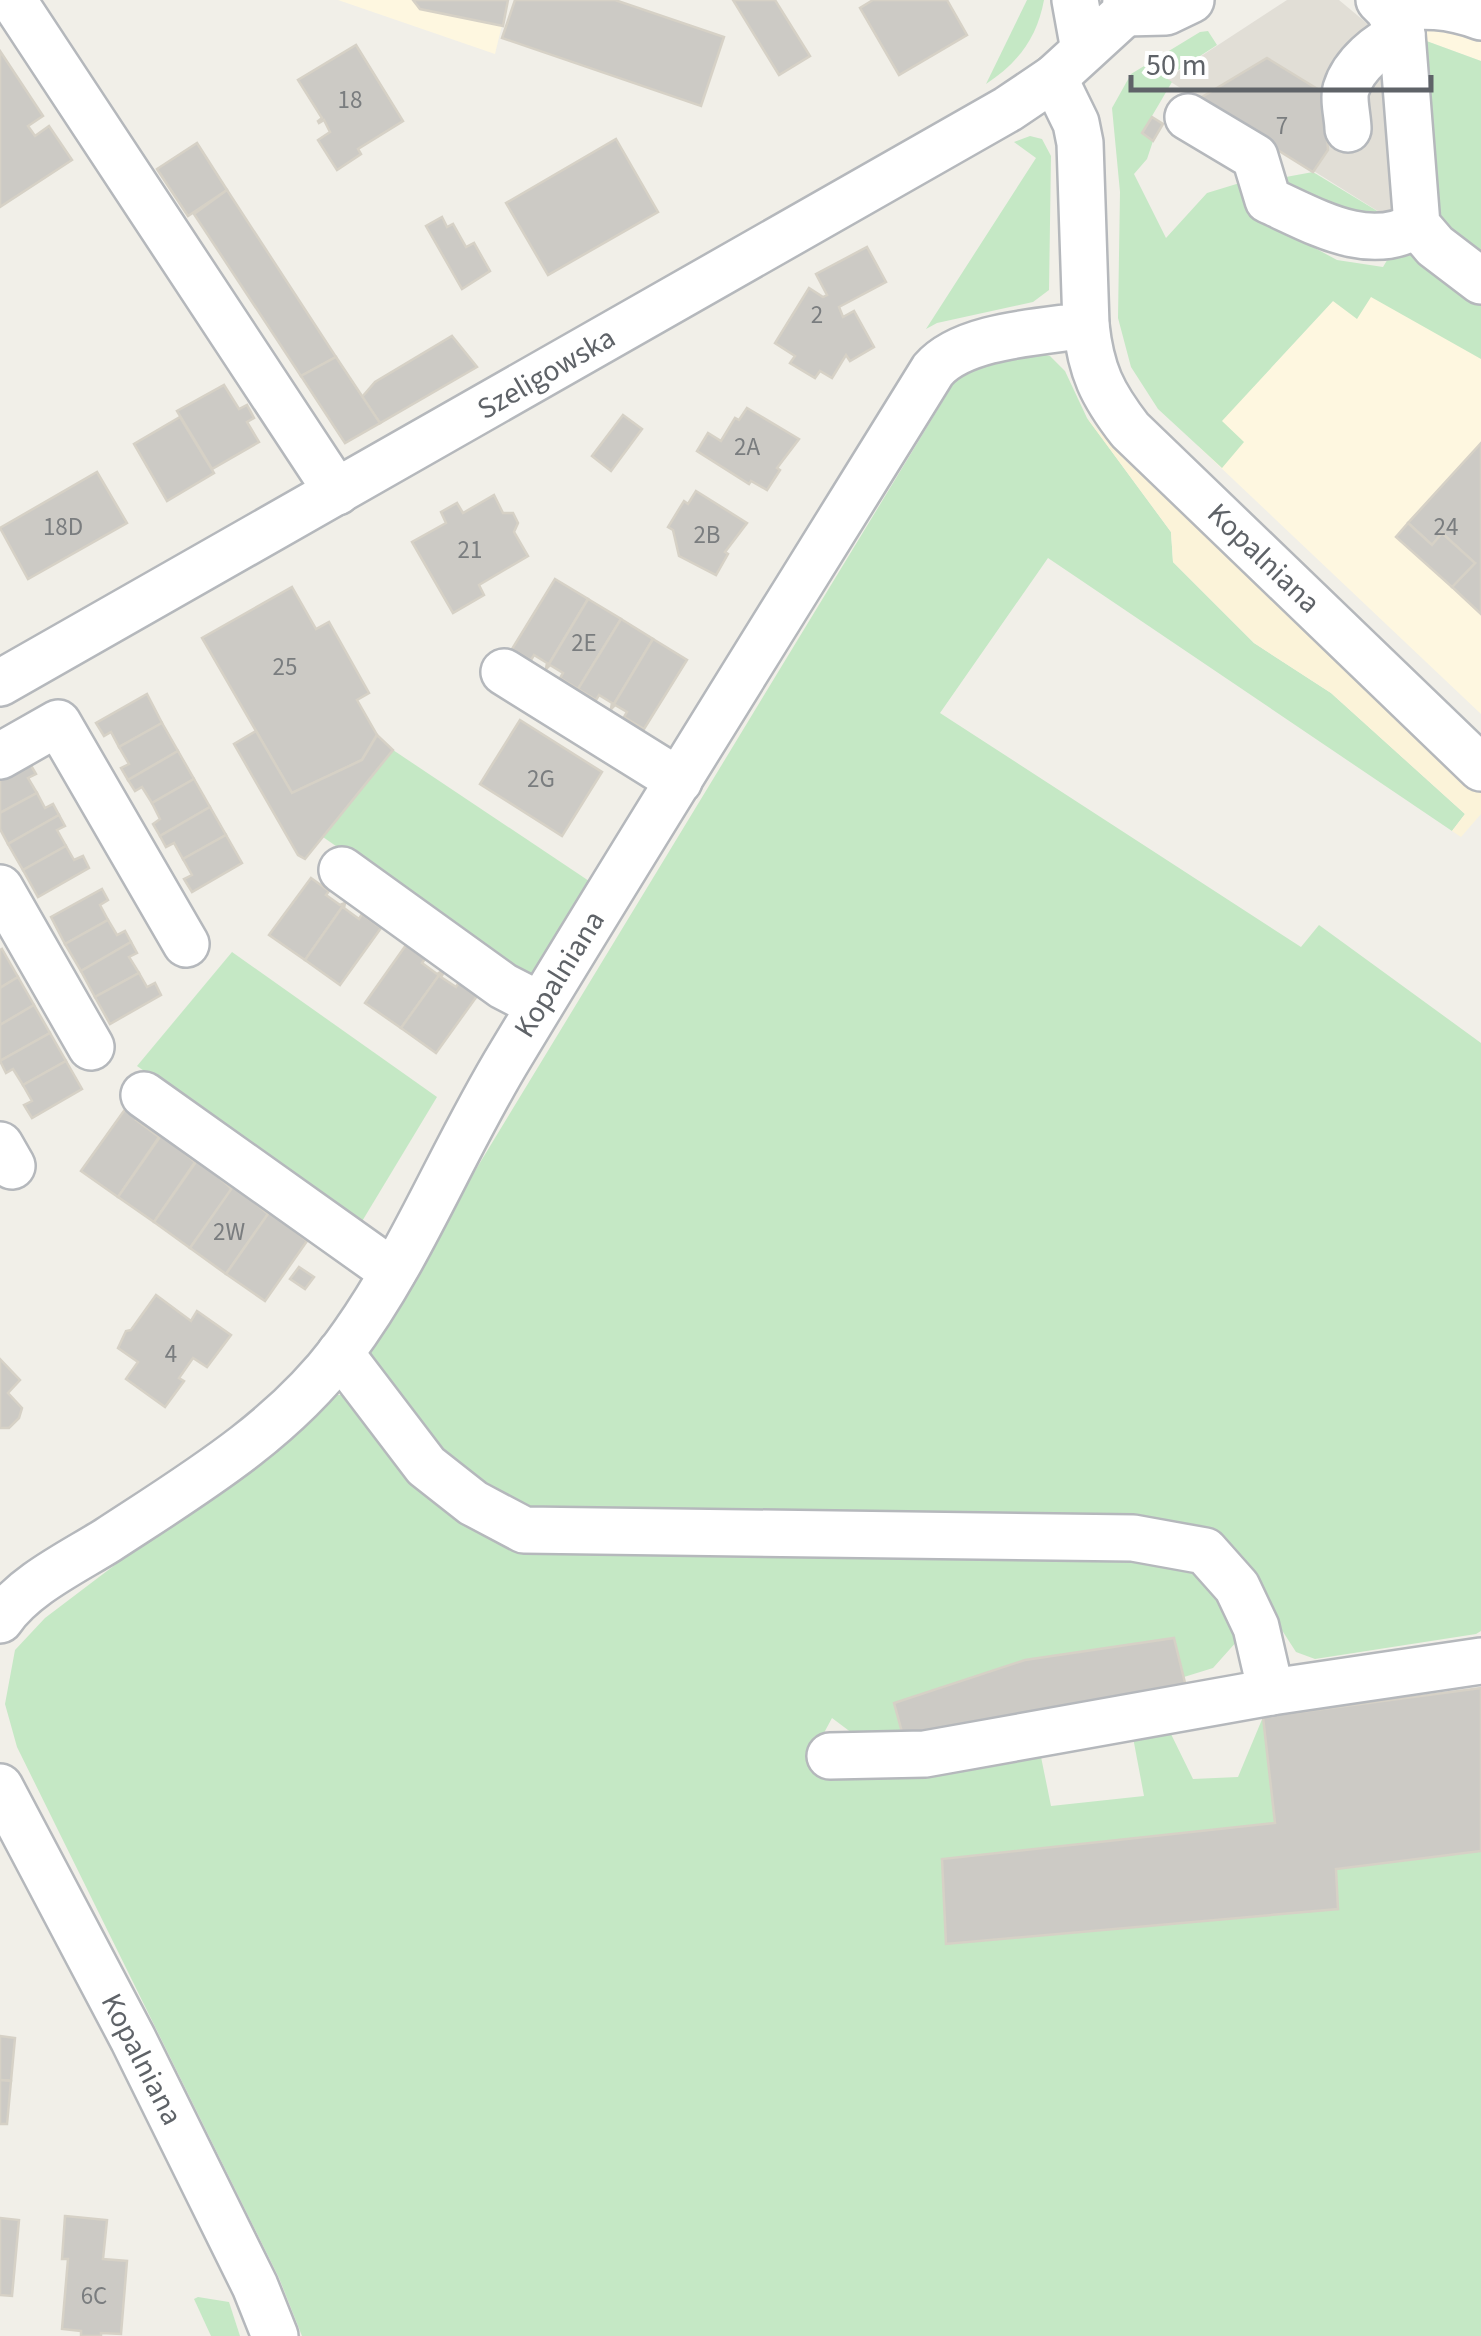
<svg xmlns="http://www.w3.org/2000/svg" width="1481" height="2336" font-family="'Source Sans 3',sans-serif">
<rect width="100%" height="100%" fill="#f1efe8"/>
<g fill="#fef7e0">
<polygon points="338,0 508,0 495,54"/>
<polygon points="1416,0 1481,0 1481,61 1421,39"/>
<polygon points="1357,271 1481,342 1481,714 1198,446 1333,301"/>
</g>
<polygon fill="#e1ded6" points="1287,0 1339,0 1375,30 1386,59 1397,223 1166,79"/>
<g fill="#c5e8c5">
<path d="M1027 0H1044C1037 38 1018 63 986 84Z"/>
<polygon points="1208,31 1217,45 1166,78 1172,82 1142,133 1153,141 1147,159 1134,174 1166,238 1207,193 1243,182 1250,213 1337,260 1383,267 1395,247 1419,249 1422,266 1429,264 1481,297 1481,359 1371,297 1357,319 1333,301 1222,421 1244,442 1222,468 1158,409 1131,367 1118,318 1120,192 1112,108 1131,74 1200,32"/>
<polygon points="1421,39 1481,61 1481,255 1455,240 1430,212"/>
<polygon points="1030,136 1042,139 1051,156 1049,290 1033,302 937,323 926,329 1036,158 1014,142"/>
<polygon points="1313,172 1397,223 1356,225 1275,179"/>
<polygon points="1033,352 1050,356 1065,371 1087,418 1171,532 1173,562 1254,643 1331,693 1465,814 1452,831 1048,558 940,713 1301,947 1319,925 1481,1043 1481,1631 1476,1634 1315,1659 1296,1652 1234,1556 1220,1588 1238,1640 1213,1668 1184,1677 1148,1696 860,1739 832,1718 818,1744 1039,1747 1051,1806 1144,1796 1132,1732 1169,1730 1193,1779 1238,1777 1263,1717 1481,1688 1481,2336 302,2336 279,2278 17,1747 5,1704 15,1650 45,1618 314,1414 334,1395 345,1395 435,1459 365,1362 464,1189 955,381 972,364"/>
<polygon points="393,750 589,881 528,981 323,837"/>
<polygon points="232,952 437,1097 361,1223 137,1066"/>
<polygon points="198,2297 229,2302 240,2336 211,2336 194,2299"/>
</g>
<polygon fill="#fbf3d9" points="1087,418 1126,461 1481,786 1481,814 1461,837 1452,831 1465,814 1331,693 1254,643 1173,562 1171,532"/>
<g fill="#cccac5" stroke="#d6d1c6" stroke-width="2.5">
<polygon points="413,0 508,0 503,26 420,9"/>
<polygon points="515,0 615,0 724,37 701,106 502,38"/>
<polygon points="733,0 775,0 810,56 779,75"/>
<polygon points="873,0 947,0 967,35 899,75 860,8"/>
<polygon points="356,45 403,121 358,149 361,154 337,170 318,140 330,132 324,120 319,123 318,121 322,118 298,80"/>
<polygon points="0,51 43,116 28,126 35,136 49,126 72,160 0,207"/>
<polygon points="1267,58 1324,93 1328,150 1313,172 1197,100"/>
<polygon points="1152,117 1163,124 1153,141 1142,133"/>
<polygon points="616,139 658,212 548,275 506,203"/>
<polygon points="197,143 227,190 188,216 157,169"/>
<polygon points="227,190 336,357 301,376 194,214"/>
<polygon points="442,217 447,227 453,224 466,247 474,243 490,271 462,289 426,226"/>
<polygon points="867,247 886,282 839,307 843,317 854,311 874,347 850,361 846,355 832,378 820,371 815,378 790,363 795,356 775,343 809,288 823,297 827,295 816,274"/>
<polygon points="452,336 477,367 380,423 362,397 375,382"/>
<polygon points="336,357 380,423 345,443 301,376"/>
<polygon points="224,385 239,409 247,405 254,418 247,422 259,442 212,469 177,411"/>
<polygon points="747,408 799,439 777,468 780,470 767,490 751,481 749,484 697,451 708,433 721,441 735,418 739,420"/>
<polygon points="623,415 642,429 611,471 592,456"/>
<polygon points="180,417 214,473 167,501 134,444"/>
<polygon points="1481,443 1481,614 1452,587 1475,563 1442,533 1432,545 1408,523"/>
<polygon points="97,472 127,523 28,579 0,528"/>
<polygon points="696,491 747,523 725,552 728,554 716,575 679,556 673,530 668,527 684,501 688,504"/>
<polygon points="494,495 503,513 513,513 518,523 514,532 528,556 479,585 484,595 453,613 412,542 446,523 441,512 457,503 463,513"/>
<polygon points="1408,523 1432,545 1442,533 1475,563 1452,587 1396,537"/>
<polygon points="555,579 588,599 546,669 547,663 534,655 531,660 512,649"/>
<polygon points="292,587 316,629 329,622 369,693 357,700 377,735 362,760 292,793 202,638"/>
<polygon points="588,599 621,619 578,689 560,678 563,673 550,665 546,669"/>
<polygon points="621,619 653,639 611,709 612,703 599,695 596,700 578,689"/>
<polygon points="653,639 687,660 644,729 624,717 627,712 615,705 611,709"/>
<polygon points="147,694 162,723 119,747 111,732 104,736 96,723"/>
<polygon points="520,720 602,772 562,836 480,784"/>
<polygon points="162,723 178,751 128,780 121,768 129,764 119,747"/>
<polygon points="256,731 292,793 362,760 377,735 393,750 305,859 298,855 234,744"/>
<polygon points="178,751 194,779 152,803 142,787 135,791 128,780"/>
<polygon points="29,762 36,774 28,778 37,793 0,813 0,778"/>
<polygon points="194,779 210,807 160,836 153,824 160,819 152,803"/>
<polygon points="37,793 45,808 53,804 59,815 8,844 0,829 0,813"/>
<polygon points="210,807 226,835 183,859 174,843 166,847 160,836"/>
<polygon points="59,815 65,826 57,830 66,846 23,870 8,844"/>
<polygon points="226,835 242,863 192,892 184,879 192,875 183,859"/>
<polygon points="66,846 74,860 83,856 89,868 38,897 23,870"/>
<polygon points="311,878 329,891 326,895 340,905 345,903 305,960 269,935"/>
<polygon points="102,889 108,900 100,905 108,920 65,944 51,917"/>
<polygon points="345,903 344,908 359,919 362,914 381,928 340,985 305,960"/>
<polygon points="108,920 117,935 125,931 131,942 81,971 65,944"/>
<polygon points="131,942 137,953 129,957 139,973 95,997 81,971"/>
<polygon points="406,945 425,959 422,963 437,974 442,971 401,1028 365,1003"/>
<polygon points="2,949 18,977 0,988 0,950"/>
<polygon points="442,971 444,972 441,977 456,987 459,982 477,996 436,1053 401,1028"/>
<polygon points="139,973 147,987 155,983 161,995 110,1024 95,997"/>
<polygon points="18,977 34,1005 0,1025 0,988"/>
<polygon points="34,1005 50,1033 0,1061 0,1025"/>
<polygon points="50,1033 66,1061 23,1085 13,1069 6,1073 0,1061"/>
<polygon points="66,1061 82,1089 32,1118 24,1105 32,1101 23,1085"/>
<polygon points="126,1108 138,1117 136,1120 159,1137 118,1197 81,1171"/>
<polygon points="162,1134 195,1162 154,1222 118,1197"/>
<polygon points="198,1159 232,1189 190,1248 154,1222"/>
<polygon points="234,1185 268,1214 226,1274 190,1248"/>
<polygon points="270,1211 307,1241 265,1301 226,1274"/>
<polygon points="299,1267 314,1277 305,1289 290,1279"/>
<polygon points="156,1295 191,1321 197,1311 231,1335 207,1367 193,1358 179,1378 184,1381 165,1407 126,1379 138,1362 118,1348 126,1331 131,1330"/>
<polygon points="0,1359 20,1380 8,1393 22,1408 19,1418 9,1428 0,1428"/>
<polygon points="1174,1638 1187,1691 1038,1710 905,1743 894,1703 1025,1660"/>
<polygon points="1481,1688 1481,1851 1336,1869 1338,1909 946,1944 942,1859 1275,1823 1263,1717"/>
<polygon points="0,2036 15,2038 11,2081 0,2080"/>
<polygon points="0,2080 11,2081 7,2124 0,2124"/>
<polygon points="65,2216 107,2220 103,2259 127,2261 121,2334 101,2333 101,2336 81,2336 81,2331 62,2329 68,2259 62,2259"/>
<polygon points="0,2218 19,2220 12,2296 0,2295"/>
</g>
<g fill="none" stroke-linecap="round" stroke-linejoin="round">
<g stroke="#b5b8bc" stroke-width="50">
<g id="minor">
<polyline points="13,0 337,492"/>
<polyline points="1075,0 1084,50"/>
<polyline points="1379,0 1388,9 1402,34 1417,225 1435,246 1481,281"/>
<path d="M1388 9C1423 4 1449 5 1481 17"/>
<polyline points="1125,13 1166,12 1191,0"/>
<path d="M1188 117 1255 157 1268 200C1315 221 1368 254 1417 225"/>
<path d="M1348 129C1348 118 1343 100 1346 89 1354 64 1379 44 1402 34"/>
<path d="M1086 325C1091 371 1102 394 1130 430L1481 768"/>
<polyline points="504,672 679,781"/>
<polyline points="0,683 1008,109 1054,78 1125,13 1126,0"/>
<polyline points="0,756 58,723 186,944"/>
<polyline points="342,870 503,986 540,1005"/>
<polyline points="0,888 91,1047"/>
<polyline points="144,1095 393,1272"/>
<polyline points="0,1145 12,1166"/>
<polyline points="340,1353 426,1466 473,1503 524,1530 1133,1538 1205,1551 1237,1587 1256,1627 1271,1692 925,1754 830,1756"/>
<path d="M0 1620C24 1585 73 1562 108 1540 192 1485 280 1433 342 1351 411 1259 451 1152 511 1054 649 825 792 598 933 370 963 335 1042 332 1086 325L1080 143 1076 123 1054 78"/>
<polyline points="1271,1692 1481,1661"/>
<polyline points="0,1787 133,2039 255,2286 275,2336"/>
</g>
</g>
<use href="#minor" stroke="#fff" stroke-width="45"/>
</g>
<g text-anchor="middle" stroke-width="8" stroke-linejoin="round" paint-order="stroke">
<g font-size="25" fill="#7a7d7f">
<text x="350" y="108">18</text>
<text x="1282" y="134">7</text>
<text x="817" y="323">2</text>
<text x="747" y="455">2A</text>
<text x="63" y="535">18D</text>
<text x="1446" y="535">24</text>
<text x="707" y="543">2B</text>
<text x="470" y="558">21</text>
<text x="584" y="651">2E</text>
<text x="285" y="675">25</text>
<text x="541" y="787">2G</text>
<text x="229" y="1240">2W</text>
<text x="171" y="1362">4</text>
<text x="94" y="2304">6C</text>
</g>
<g font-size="30" fill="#5f6368" stroke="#fff">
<text transform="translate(546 373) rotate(-30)" y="10">Szeligowska</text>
<text transform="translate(1264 558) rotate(44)" y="10">Kopalniana</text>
<text transform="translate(559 974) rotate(-58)" y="10">Kopalniana</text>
<text transform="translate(142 2059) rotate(63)" y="10">Kopalniana</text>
</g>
</g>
<path d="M1131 75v15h300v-15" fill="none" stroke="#5f6368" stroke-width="5"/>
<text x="1146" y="75" font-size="30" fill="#5f6368" stroke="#ffffff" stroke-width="8" paint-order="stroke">50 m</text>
</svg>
